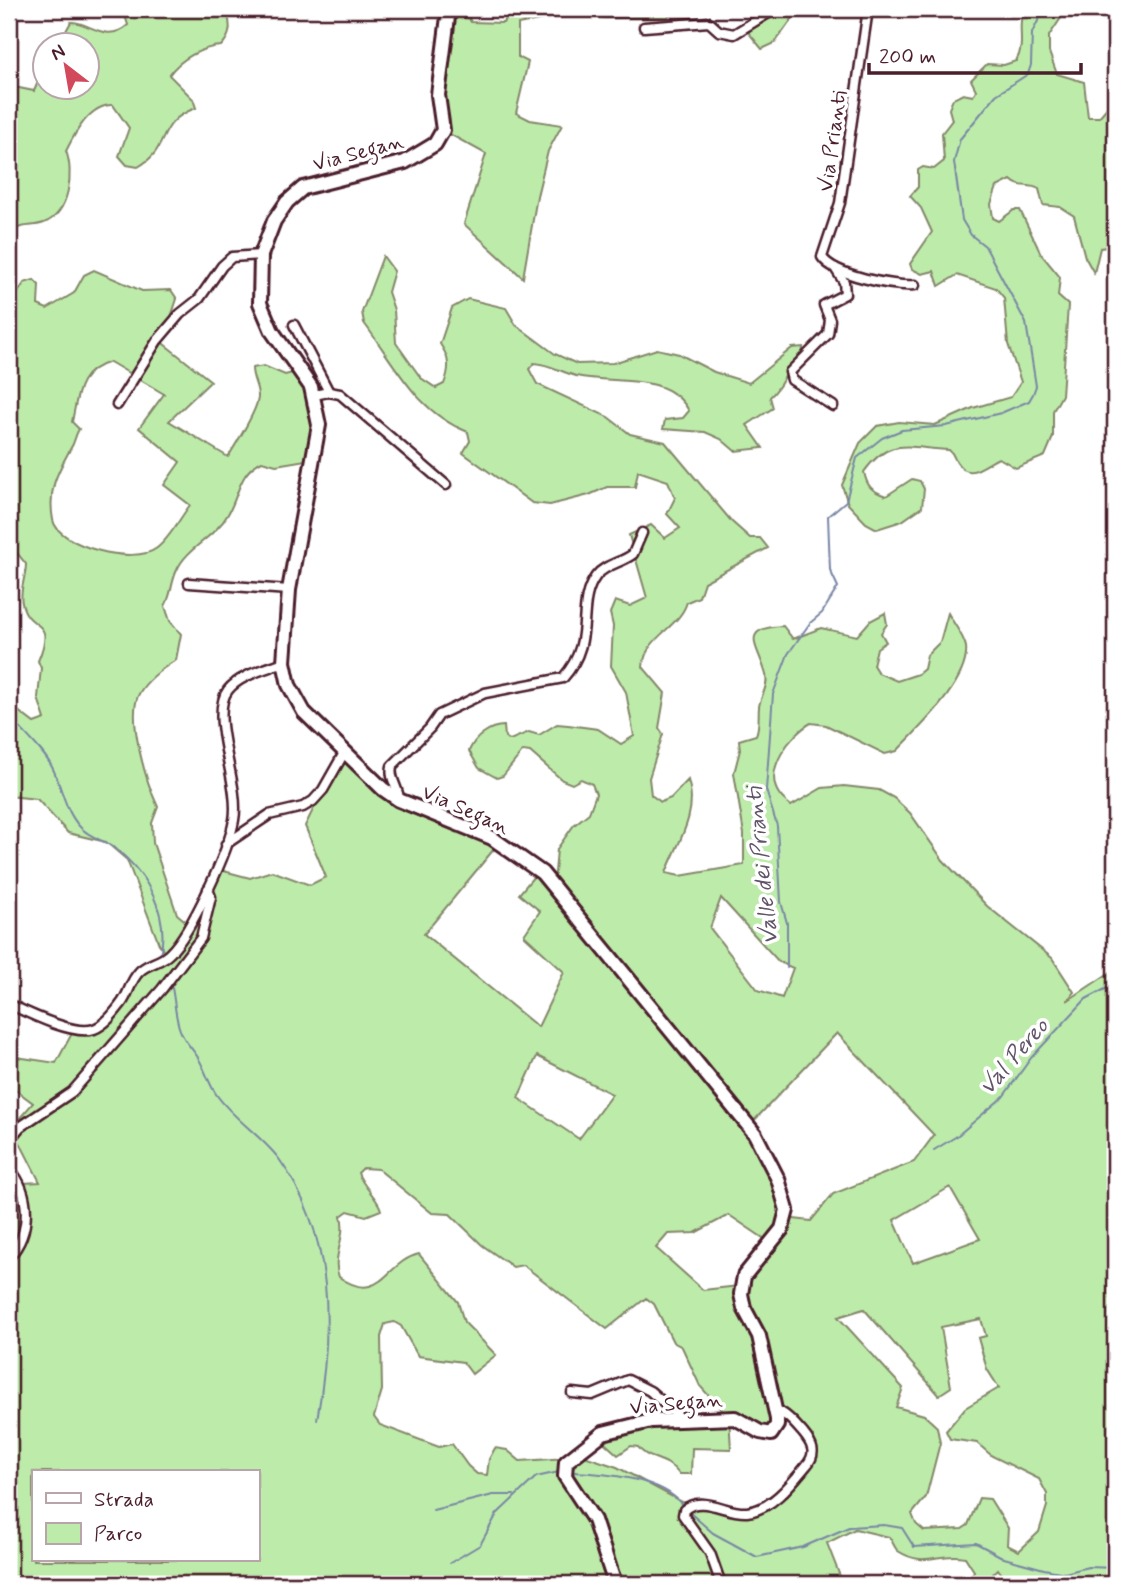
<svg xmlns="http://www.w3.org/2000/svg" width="1124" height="1593" font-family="Mynerve,sans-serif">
<rect width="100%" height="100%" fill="#fff"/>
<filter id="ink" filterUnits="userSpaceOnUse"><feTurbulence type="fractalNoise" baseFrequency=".0143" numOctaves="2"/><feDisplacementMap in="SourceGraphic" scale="14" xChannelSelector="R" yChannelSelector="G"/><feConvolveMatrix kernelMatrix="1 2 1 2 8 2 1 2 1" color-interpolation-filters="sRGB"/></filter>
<g filter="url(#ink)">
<g fill="#bdecaa" stroke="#84866a" stroke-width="2" fill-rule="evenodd">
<path d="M123 9H227C230 24 233 34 221 46 202 47 180 59 169 75L193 99 196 108C154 123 172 148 138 167L127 165 119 156 129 128 113 105C90 104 75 133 66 151 74 172 70 213 44 223 30 228 20 223 9 234V86L34 91 45 66 46 88H88V46L58 45 71 22C90 22 106 44 128 25Z"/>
<polygon points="455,9 464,9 471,22 503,23 512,9 681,9 667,17 605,18 581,12 518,24 518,57 528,62 516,113 530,120 562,125 548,151 537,196 523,278 464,224 486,154 442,130"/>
<polygon points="763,9 799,9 775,43 762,49 748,32 753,17"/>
<path d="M1025 9H1067L1049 36V52L1057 74 1084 82 1088 117H1099L1115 98V246L1100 248 1094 273 1085 257 1074 216 1060 207 1043 205 1039 189C1029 183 1020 189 1011 180L997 187 991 204 993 218 999 221 1014 210H1020L1041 254 1060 277 1058 296 1068 305 1062 395 1053 411V437L1045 456 1016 468 999 458C986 463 970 481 958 464 953 458 955 455 949 450 910 449 890 435 864 472 867 487 872 491 886 496L912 479 920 481 924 489 922 507 902 521 877 529 866 523 848 504 842 485 860 443 877 426 899 422 935 425 973 408 1011 397 1021 382 1008 344 1004 298 996 288 957 275 939 286 934 271 922 274 912 269 910 264 932 232 921 208 910 196 918 187V170L923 167 934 169 944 161 942 133 952 120 949 109 953 99 963 94 973 96 976 90 971 80 987 64 1004 65 1016 61C1027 43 1015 26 1025 9Z"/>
<path d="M383 256 394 271 388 292 394 310 396 343 421 378 436 388 444 384C450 369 450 358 440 344L452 308 468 299 506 308 516 325 555 354 577 364 613 363 657 349 679 354 714 372 749 383 792 348 803 347 802 358C785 367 785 384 770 397L773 408 747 425 763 448 735 451 721 439 705 432 663 429 665 420 683 418 689 411C667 371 617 385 576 376 561 372 550 364 534 363L529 369 537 384 608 417 630 434 665 442 732 522 750 538H760L768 548 704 582 699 597 687 602C679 629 645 636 643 667L665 693 659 728 663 734 649 778 651 795 661 802 671 798 688 780C699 813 677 844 666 873L680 876 744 865V834L734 773 740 750 739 740 756 735C760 725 758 717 759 707 760 697 769 686 766 675 759 647 737 628 783 626L793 639 821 628 857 636 870 621 885 613 887 624 881 633 886 642 877 648 873 665 878 673 897 681 918 674 924 669 927 655 940 642 948 613C953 623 964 636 966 647 970 681 919 728 897 751L885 754 826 725 811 723C791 734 763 770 779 794 782 799 788 803 791 806L822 788 844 786 879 790 894 798 910 813 943 860 987 906 1052 958 1074 992 1067 1001 1115 969V1584H1009L998 1569 983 1584H967L974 1571 965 1557C938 1551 926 1569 898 1551 895 1549 892 1540 889 1537L855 1529 827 1543 843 1584H9V1198L23 1183 40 1182 12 1127 33 1103 9 1085V1056L56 1063 76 1026 92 1027 109 1013 128 983 166 955 159 944 127 860 106 842 68 833 37 799 9 796V704L34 723 45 719 38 698 41 668 38 661C57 615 29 634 22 603 19 591 26 577 26 564L9 543V307L24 283 34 280 39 285 38 305 47 309 74 293 84 275 94 270 142 291 171 290 177 299 169 323 155 337 211 381 169 421 228 457C236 444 259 408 258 396 258 386 252 379 252 368L264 366 285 375 304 370 315 391 312 459 276 465 262 461C238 473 240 493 228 514 216 537 187 547 177 570 171 582 172 594 165 606L170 621 181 634 176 660C163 668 148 679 140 692 125 715 147 784 158 807L152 823 153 843 177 914 190 925 216 869 250 878 272 871 310 885 326 877 305 826 342 751 374 783 499 843 424 934 538 1027 564 972 524 935 540 911 519 894 539 870 554 885 557 849 574 825 589 813 596 794 592 784 581 779 572 784 562 780 530 752 523 751 503 776 497 778 479 768 469 751C475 737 489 726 504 726L505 737 510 740 529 732 539 735 557 724 568 725 598 729 621 744 634 736 626 692 611 666 613 626 610 613 615 601 630 606 647 598 629 535 651 525 665 538 680 528 667 514 675 498 668 481 638 471 635 487H607L589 495 550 505 532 503 463 453 470 441 468 432C417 413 395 364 364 323L362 312ZM110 362 164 394 139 428 180 462 164 485 190 505C180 518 170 538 157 548 134 566 58 546 53 520 47 487 59 470 73 444 75 439 76 434 79 429L72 422C78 393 78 371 110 362ZM721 898 779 962 793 968 782 998 758 990 710 928ZM837 1033 934 1135 914 1162 833 1194 811 1221 785 1218 774 1168 749 1126ZM537 1056 612 1094 579 1139 518 1098ZM363 1168 378 1169 432 1213 450 1214 482 1245 513 1267 523 1265 607 1329 646 1298 654 1304 673 1342 682 1347 700 1386 728 1417 624 1426 598 1437 618 1455 631 1446 638 1447C648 1461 666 1456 679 1474H691L692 1448 731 1449 729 1417 771 1432 778 1409 803 1434 809 1449 802 1468 775 1493 750 1509 735 1510 682 1502 617 1467 587 1457 581 1448 568 1458 520 1461 507 1450 495 1448 489 1459 487 1475 477 1474 468 1466 452 1444 439 1447 380 1425 374 1417 382 1390 381 1337 385 1324 394 1322 401 1326 418 1356 463 1362 472 1374 496 1355 464 1322 458 1302 419 1254C385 1262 381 1306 339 1277 331 1257 347 1238 341 1216L348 1211 366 1216 381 1210C378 1198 363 1187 358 1173ZM950 1187 980 1239 913 1263 894 1220ZM729 1215 772 1244 739 1286 703 1290 656 1248 668 1234 695 1233ZM864 1309 939 1395 951 1387 941 1327 981 1319 986 1336 978 1338 987 1369 999 1388 965 1408 946 1431 950 1439 977 1443 992 1456 1039 1479 1047 1494V1506L1039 1532 1019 1551 1007 1545 1008 1528 990 1499 979 1498 968 1525 962 1529 924 1531 916 1524 912 1514 926 1497 940 1443 937 1427 924 1415 896 1407 903 1388 838 1317ZM33 1472H257V1560H33Z"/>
</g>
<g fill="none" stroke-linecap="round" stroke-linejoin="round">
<g stroke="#7986a4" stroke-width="2">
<path d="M9 715C22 732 44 750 53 769 62 788 65 811 80 827 90 838 104 840 116 849 148 875 170 915 160 956"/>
<polyline points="787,968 787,923 781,902 777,826 766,790 773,694 788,654 810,623 822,613 838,587 830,570 828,516 846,501 857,458 882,438 902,430 946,426 1001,413 1029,401 1033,394 1036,386 1026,323 985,246 971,235 962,220 954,162 960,139 996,95 1028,74 1031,65 1032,33 1044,9"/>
<path d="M172 988C175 1002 175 1017 180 1030 184 1041 191 1047 197 1056 205 1068 208 1083 216 1094 233 1119 261 1135 279 1159 335 1236 333 1330 317 1420"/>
<polyline points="934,1150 957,1136 1003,1097 1031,1058 1086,999 1115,984"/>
<path d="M571 1472C603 1473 663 1478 682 1505"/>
<polyline points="433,1510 493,1495 514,1495"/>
<polyline points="689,1512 713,1533 757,1557 803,1547 849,1527 884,1525 902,1528 914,1547 976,1543 1004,1558 1044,1569 1065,1573 1088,1567 1115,1568"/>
<polyline points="450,1563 480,1545 497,1514 536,1477 559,1472"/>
</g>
<g stroke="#4a1f2b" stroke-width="13">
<g id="street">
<path d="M868 9 840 203 822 257C833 275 894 287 915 285"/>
<polyline points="644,27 709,22 719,31 734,34 775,9"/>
<polyline points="294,325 329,392"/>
<polyline points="314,395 329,392 340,394 446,485"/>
<polyline points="117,405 157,341 180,314 199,299 222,266 232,257 261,255"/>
<polyline points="833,406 792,380 790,372 828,334 830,320 824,305 845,294 844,282 835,268"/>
<polyline points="189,583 289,590"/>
<path d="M399 800C399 787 389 780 392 766L430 728 439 715 485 693 563 678C597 640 574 606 596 576 605 564 622 563 633 554L642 533"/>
<polyline points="226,844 269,815 303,807 313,801 323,790 344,753"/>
<path d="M9 1004C28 1013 74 1036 94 1029 106 1024 114 1013 121 1004 129 994 130 981 139 972 147 963 161 963 170 953 191 933 229 850 234 820 241 784 208 716 228 690 240 675 266 669 284 662"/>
<polyline points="9,1140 20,1127 72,1092 162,989 201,938 211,897 208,889"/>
<path d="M9 1168C31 1193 32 1232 9 1257"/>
<polyline points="572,1393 592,1395 628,1380 650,1391 682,1419"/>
<path d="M721 1584 710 1553 683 1515 684 1510C701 1494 727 1514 747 1512 771 1510 792 1483 806 1466 817 1454 813 1445 803 1433 795 1424 786 1413 774 1409"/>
</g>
</g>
<g stroke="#4a1f2b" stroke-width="18">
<polyline id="secondary" points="449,9 438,95 443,130 435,144 405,162 303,188 287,202 274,221 261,255 260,303 272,331 311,387 319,425 289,590 284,662 289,685 304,712 383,789 399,800 492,838 542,873 755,1134 778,1179 787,1210 782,1229 744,1276 741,1294 744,1308 759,1336 777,1419 777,1425 771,1434 760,1432 735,1418 651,1421 603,1433 566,1462 565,1476 594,1520 615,1584"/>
</g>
<use href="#street" stroke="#fff" stroke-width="8"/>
<use href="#secondary" stroke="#fff" stroke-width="12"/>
</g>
</g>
<g text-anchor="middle" stroke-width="7" stroke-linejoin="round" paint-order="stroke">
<g font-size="21" fill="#4a1f2b" stroke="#fff">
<text transform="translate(832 141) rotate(-82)" y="7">Via Prianti</text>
<text transform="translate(358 152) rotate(-15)" y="7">Via Segan</text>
<text transform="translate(466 809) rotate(24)" y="7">Via Segan</text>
<text transform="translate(676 1403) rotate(-5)" y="7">Via Segan</text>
</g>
<g font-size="23" font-style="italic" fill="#615368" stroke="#fff">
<text transform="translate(761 866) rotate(-96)" y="8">Valle dei Prianti</text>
<text transform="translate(1013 1056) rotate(-49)" y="8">Val Pereo</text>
</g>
</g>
<rect width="1124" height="1593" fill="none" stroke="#fff" stroke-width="35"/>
<rect x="18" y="18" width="1089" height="1558" fill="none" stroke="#4a1f2b" stroke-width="2.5" filter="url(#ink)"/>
<rect x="32" y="1470" width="228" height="91" fill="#ffffff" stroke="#b7a5aa" stroke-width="2"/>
<rect x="46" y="1493" width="35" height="10" fill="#ffffff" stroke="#b7a5aa" stroke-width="2"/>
<text x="94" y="1506" font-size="21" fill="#4a1f2b">Strada</text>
<rect x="46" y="1523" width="35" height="21" fill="#bdecaa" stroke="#b7a5aa" stroke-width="2"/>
<text x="94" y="1540" font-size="21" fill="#4a1f2b">Parco</text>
<g transform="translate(66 66) rotate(329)"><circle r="33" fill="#ffffff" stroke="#b7a5aa" stroke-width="2"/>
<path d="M0-5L12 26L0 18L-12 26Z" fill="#d1495b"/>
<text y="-10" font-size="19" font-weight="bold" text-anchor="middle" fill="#4a1f2b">N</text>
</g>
<path d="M869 63v10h212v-10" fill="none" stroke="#4a1f2b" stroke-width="3.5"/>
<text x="879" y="63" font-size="21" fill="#4a1f2b" stroke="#ffffff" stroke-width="5" paint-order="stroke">200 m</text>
</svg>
